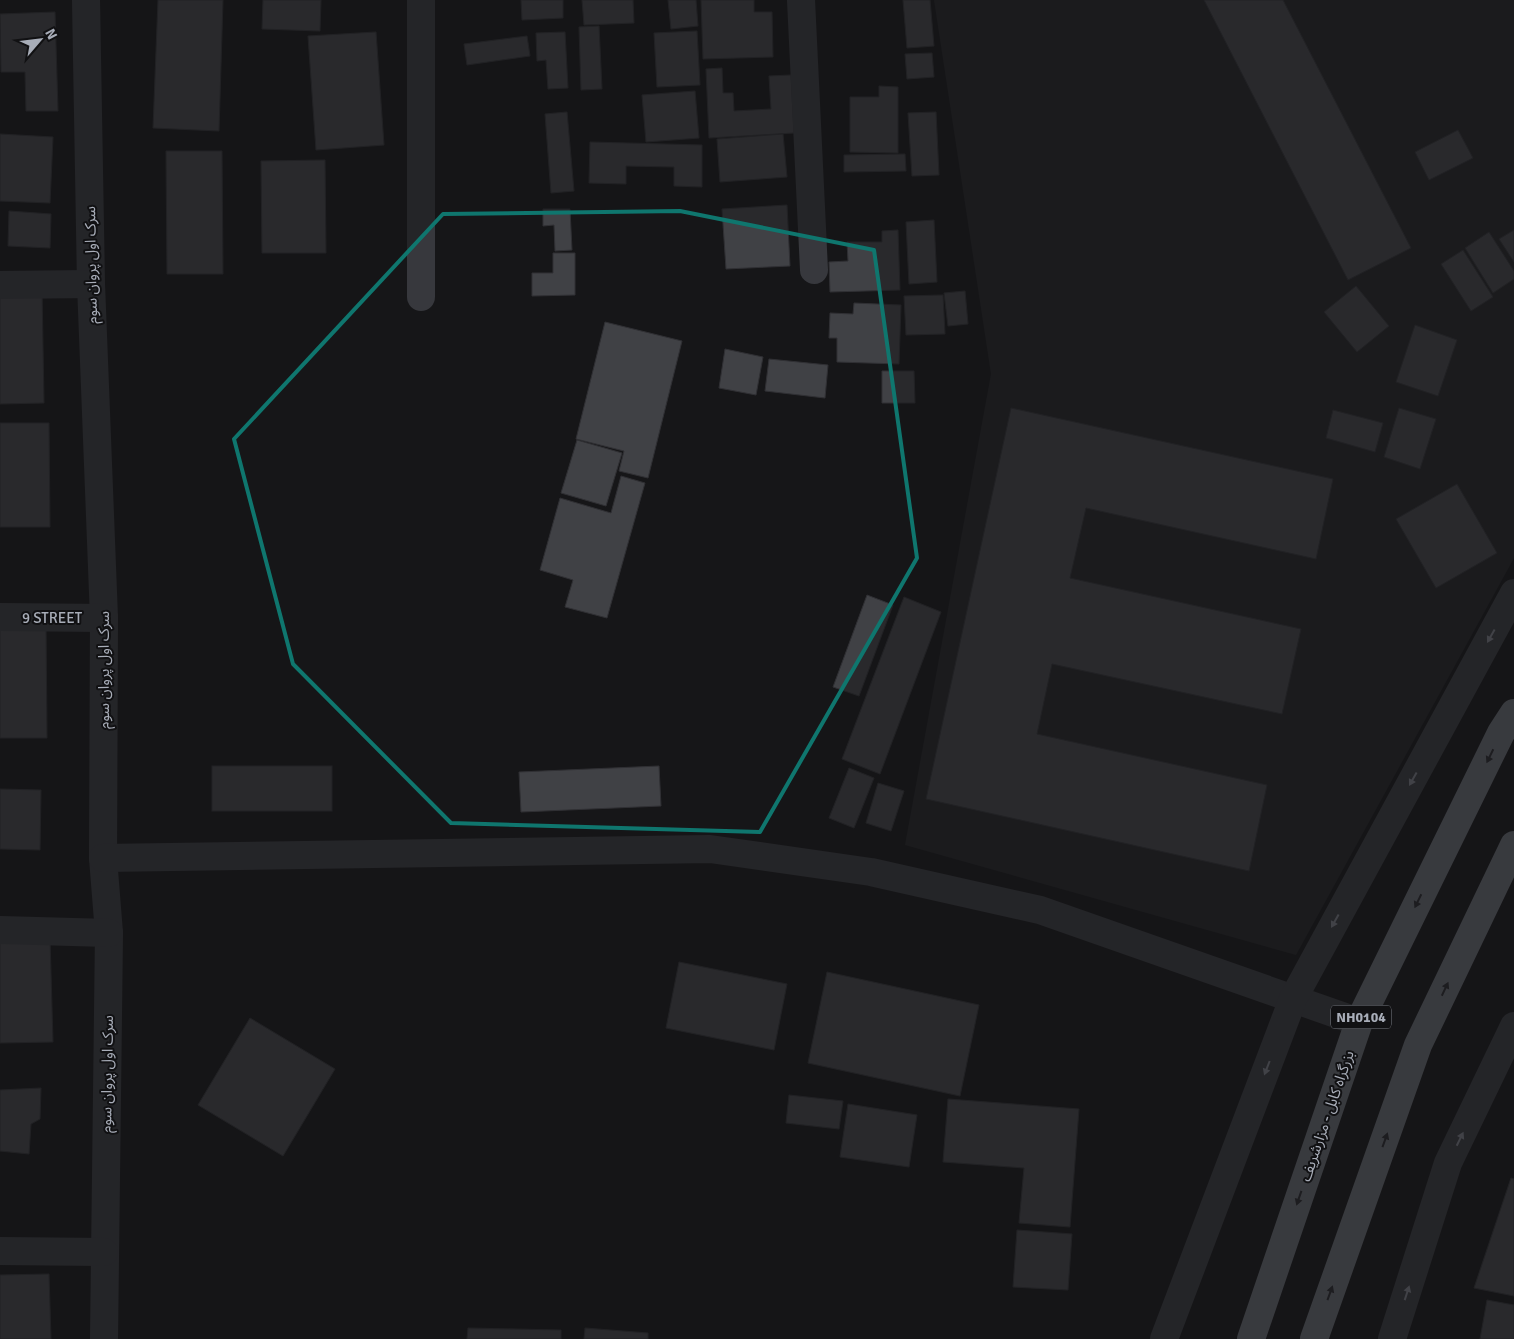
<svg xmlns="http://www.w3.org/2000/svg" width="1514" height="1339" font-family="Signika,'Noto Sans Arabic',sans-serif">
<rect width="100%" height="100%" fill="#161618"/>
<polygon fill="#222225" points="934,0 1514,0 1514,558 1296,955 905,845 991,374"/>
<g fill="#404145" stroke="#303034">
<polygon points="158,0 223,0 219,131 153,128"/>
<polygon points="263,0 321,0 320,31 262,29"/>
<polygon points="521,0 563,0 563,18 522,20"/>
<polygon points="582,0 633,0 634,23 584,25"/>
<polygon points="668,0 696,0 698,26 671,29"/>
<polygon points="701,0 754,0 754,12 772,12 773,57 703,59"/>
<polygon points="903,0 930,0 934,46 907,48"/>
<polygon points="1204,0 1283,0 1411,248 1348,280"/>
<polygon points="55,12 58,111 26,111 25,72 1,72 0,14"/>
<polygon points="599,26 602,89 581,90 579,27"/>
<polygon points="697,31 700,85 657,87 654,33"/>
<polygon points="376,32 384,145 316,150 308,36"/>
<polygon points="565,32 568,88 548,89 546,60 537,61 536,33"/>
<polygon points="527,36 530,56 467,65 464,44"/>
<polygon points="932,53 934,77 907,79 905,54"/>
<polygon points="722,68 723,93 733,93 734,111 771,109 769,76 791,75 794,133 709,138 706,69"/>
<polygon points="879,86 898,87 898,153 850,152 850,97 879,97"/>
<polygon points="695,91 699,138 646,142 642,95"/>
<polygon points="567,112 574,191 551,193 545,114"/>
<polygon points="936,112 939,175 912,176 908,113"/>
<polygon points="1458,130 1473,158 1429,180 1415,152"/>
<polygon points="0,134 53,137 50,203 0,201"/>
<polygon points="783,134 787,177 720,182 717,139"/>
<polygon points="590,142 702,145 702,187 674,186 674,167 626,166 626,184 589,183"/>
<polygon points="166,151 222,151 223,274 167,274"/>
<polygon points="905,154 906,171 844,172 844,155"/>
<polygon points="325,160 326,253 262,253 261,161"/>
<polygon points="787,205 790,266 726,269 722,209"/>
<polygon points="543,209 570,209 572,250 555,251 554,225 543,226"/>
<polygon points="9,211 51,214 50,248 8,246"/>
<polygon points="934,220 937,282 909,284 906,222"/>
<polygon points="898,230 900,290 830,292 829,262 848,261 847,242 882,242 882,231"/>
<polygon points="1514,230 1514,262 1499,239"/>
<polygon points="1489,232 1514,271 1514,279 1493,293 1465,248"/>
<polygon points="1463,250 1493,297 1471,311 1441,264"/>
<polygon points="553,253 575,253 575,295 532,296 532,273 553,273"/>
<polygon points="1356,286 1389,326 1357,352 1324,312"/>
<polygon points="42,290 44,403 0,404 0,291"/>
<polygon points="965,291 968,324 948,326 944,293"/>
<polygon points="943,295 945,334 906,335 904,296"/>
<polygon points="854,303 901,305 899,364 837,362 837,338 829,338 830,313 853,314"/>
<polygon points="605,322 682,341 648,478 619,471 624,451 576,439"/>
<polygon points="1415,325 1457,340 1438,396 1396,382"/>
<polygon points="725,349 763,357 756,395 719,388"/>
<polygon points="769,359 828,365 825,398 765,391"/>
<polygon points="882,371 914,371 915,403 882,403"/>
<polygon points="1011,408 1333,479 1316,559 1086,508 1070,578 1301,629 1282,714 1052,664 1037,734 1267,785 1249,871 926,799"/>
<polygon points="1399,408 1436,419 1420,469 1384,457"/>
<polygon points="1333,410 1383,423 1375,452 1326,438"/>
<polygon points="0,423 49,423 50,527 0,527"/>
<polygon points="577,440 622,453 606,506 561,493"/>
<polygon points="621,476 645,483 607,618 565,607 573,580 540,570 560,498 611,513"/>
<polygon points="1457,484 1497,553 1436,588 1396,519"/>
<polygon points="867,595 893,605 859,696 833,687"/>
<polygon points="904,597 941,612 880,774 842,759"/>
<polygon points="0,625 46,626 47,738 0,738"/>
<rect x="212" y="766" width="120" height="45"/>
<polygon points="659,766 661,806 521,812 519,772"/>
<polygon points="849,768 874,778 854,828 829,818"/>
<polygon points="878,783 904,791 891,831 866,823"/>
<polygon points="0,789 41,790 40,850 0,849"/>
<polygon points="50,939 53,1042 0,1043 0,941"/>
<polygon points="679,962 787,984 774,1050 666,1028"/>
<polygon points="827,972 979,1005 960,1096 808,1063"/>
<polygon points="250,1018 335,1069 283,1156 198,1105"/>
<polygon points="41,1088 40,1119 31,1124 29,1154 0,1151 0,1090"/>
<polygon points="789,1095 843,1101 839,1129 786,1123"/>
<polygon points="948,1099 1079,1109 1070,1227 1019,1223 1024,1168 943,1162"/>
<polygon points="848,1104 917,1115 909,1167 840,1157"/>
<polygon points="1511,1178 1514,1179 1514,1296 1474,1288"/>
<polygon points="1017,1230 1072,1234 1068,1290 1013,1287"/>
<polygon points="49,1274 51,1339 0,1339 0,1275"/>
<polygon points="1487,1300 1514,1305 1514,1339 1480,1339"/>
<polygon points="468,1328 561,1330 561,1339 467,1339"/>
<polygon points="585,1328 648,1333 648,1339 584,1339"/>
</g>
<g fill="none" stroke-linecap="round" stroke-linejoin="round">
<g stroke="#37383d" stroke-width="28">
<polyline points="86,0 91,284 104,618 103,858 109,933 104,1339"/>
<polyline points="421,0 421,297"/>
<polyline points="801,0 814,270"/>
<polyline points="0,285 91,284"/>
<polyline points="0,617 104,618"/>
<polyline points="103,858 710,849 871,872 1040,910 1359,1022"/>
<polyline points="0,930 109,933"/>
<polyline points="0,1251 104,1252"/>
<polyline points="1164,1339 1293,999 1514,593"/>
<polyline points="1392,1339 1448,1163 1514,1026"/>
</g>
<g stroke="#63666e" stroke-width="28">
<polyline points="1251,1339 1359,1022 1501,733 1514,713"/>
<polyline points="1314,1339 1418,1045 1514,845"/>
</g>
</g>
<defs><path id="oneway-solid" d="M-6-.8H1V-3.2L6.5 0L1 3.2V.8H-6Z" transform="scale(1.25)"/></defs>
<g fill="#757881">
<use href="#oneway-solid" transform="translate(1491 636) rotate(119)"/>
<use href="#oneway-solid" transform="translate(1413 779) rotate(119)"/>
<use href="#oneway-solid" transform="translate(1335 921) rotate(119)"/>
<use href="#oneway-solid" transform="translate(1267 1068) rotate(111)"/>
<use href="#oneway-solid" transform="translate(1460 1139) rotate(-64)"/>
<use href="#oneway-solid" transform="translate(1407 1293) rotate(-72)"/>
</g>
<g fill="#26262a">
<use href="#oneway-solid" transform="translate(1490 756) rotate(116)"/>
<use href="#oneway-solid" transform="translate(1418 901) rotate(116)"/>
<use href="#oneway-solid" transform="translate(1445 989) rotate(-65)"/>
<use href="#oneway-solid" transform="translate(1385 1140) rotate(-70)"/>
<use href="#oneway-solid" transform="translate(1299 1198) rotate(109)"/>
<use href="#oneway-solid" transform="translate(1330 1293) rotate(-70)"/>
</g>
<path d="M0 0H1514V1339H0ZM680 211 874 250 917 558 760 832 451 823 293 664 234 439 443 214Z" fill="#161618" fill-opacity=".55" fill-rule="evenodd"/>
<path fill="none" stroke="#0f766e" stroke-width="4" stroke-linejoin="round" d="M680 211 874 250 917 558 760 832 451 823 293 664 234 439 443 214Z"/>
<g text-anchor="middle" stroke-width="4" stroke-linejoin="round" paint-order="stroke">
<rect fill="#111113" stroke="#7b7e86" stroke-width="1" x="1331" y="1005.5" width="60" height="23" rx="4"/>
<g font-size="14" font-weight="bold" fill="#a8adb8">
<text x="1361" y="1022">NH0104</text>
</g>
<g font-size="15" fill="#a8adb8" stroke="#111113">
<text transform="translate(91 265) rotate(-91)" y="5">سرک اول پروان سوم</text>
<text x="52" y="623">9 STREET</text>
<text transform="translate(104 670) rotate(-90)" y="5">سرک اول پروان سوم</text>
<text transform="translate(107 1074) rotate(-89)" y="5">سرک اول پروان سوم</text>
<text transform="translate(1327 1116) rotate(-71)" y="5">بزرگراه کابل - مزارشریف</text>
</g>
</g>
<g transform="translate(40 40) rotate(62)" stroke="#111113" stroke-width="4" paint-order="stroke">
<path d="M0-4L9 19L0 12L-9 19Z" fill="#a8adb8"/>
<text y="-8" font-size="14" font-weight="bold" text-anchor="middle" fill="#a8adb8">N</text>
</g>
</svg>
